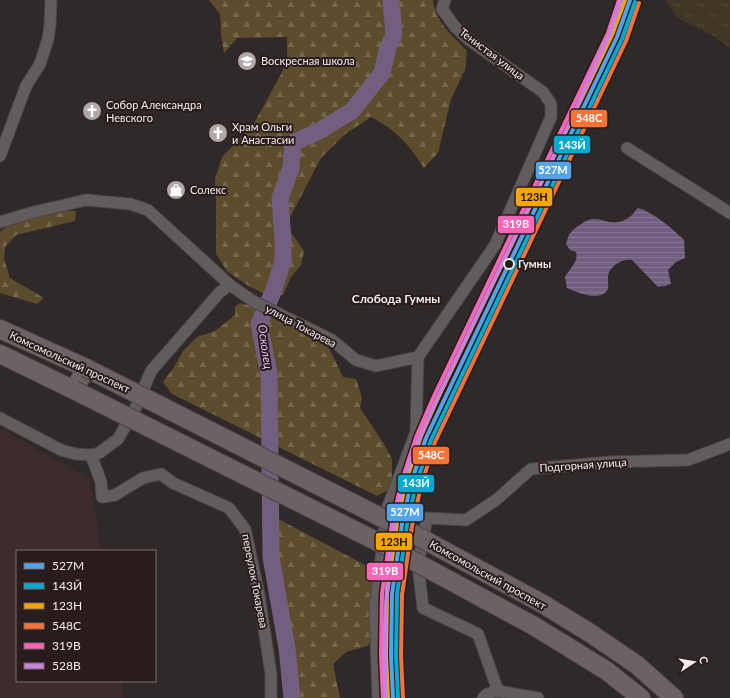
<svg xmlns="http://www.w3.org/2000/svg" width="730" height="698" font-family="Lato,sans-serif">
<defs>
<pattern id="grass-tufts" width="24" height="20" patternUnits="userSpaceOnUse"><rect width="24" height="20" fill="#403624"/><path d="M3 7l-1-3M5 7V3M7 7l1-3M15 17l-1-3M17 17v-4M19 17l1-3" fill="none" stroke="#534a39"/></pattern>
<pattern id="forest-firs" width="22" height="20" patternUnits="userSpaceOnUse"><rect width="22" height="20" fill="#5c4c2c"/><path d="M5 1l3.5 6h-7zM16 11l3.5 6h-7z" fill="#74664b"/></pattern>
<pattern id="water-rules" width="6" height="5" patternUnits="userSpaceOnUse"><rect width="6" height="5" fill="#725f7f"/><path d="M0 2.5h6" fill="none" stroke="#877691"/></pattern>
</defs>
<rect width="100%" height="100%" fill="#302929"/>
<polygon fill="#3e2b2c" points="0,428 58,461 90,478 101,551 17,551 17,681 121,681 124,698 0,698"/>
<polygon fill="url(#grass-tufts)" points="665,0 730,0 730,48 710,34 677,18"/>
<g fill="url(#forest-firs)">
<path d="M209 0H433C435 22 453 36 467 51L465 70 451 99 438 153 424 168C408 143 397 131 371 117L344 135 321 158 286 225 304 251 301 265 291 277 283 295 268 296 247 285 227 271 216 254V204L215 179 222 157 253 125 287 63V37L237 38 224 53 221 34 220 14Z"/>
<path d="M63 211H76L75 221 16 235 5 247 4 259 10 278 44 298 37 304 0 293V232C17 216 41 215 63 211Z"/>
<polygon points="240,303 252,306 297,328 329,348 343,377 356,379 362,398 360,408 384,444 392,459 392,480 388,490 377,496 172,394 163,382 174,367 183,351 197,337 215,331 235,315 235,307"/>
<polygon points="269,514 382,574 373,640 367,646 346,652 333,664 340,698 285,698 282,643 264,553"/>
</g>
<path fill="url(#water-rules)" d="M638 208C653 212 673 229 684 240L685 258 676 262 668 270 671 284 665 286 658 287 632 260C627 259 622 260 618 263 600 274 613 285 606 292 596 301 577 292 567 288L565 277C569 269 579 262 576 252L570 250 566 244C567 241 568 237 569 235 572 229 588 218 594 219 603 219 609 224 619 222 623 221 629 218 632 215 635 212 635 210 638 208Z"/>
<g fill="none" stroke-linecap="round" stroke-linejoin="round">
<polyline stroke="#725f7f" stroke-width="17" points="292,698 287,648 271,557 269,373 259,324 273,292 283,261 283,241 280,198 291,168 293,143 319,131 352,111 382,73 388,47 394,35 391,0"/>
<g stroke="#4c4646" stroke-width="13">
<g id="street">
<polyline points="627,148 730,213"/>
<polyline points="0,156 26,86 40,64 48,39 50,26 51,0"/>
<polyline points="0,222 34,212 86,200 130,204 148,210 230,285 253,301 332,340 356,360 376,366 418,357 495,245 551,117 551,104 543,92 469,40 455,27 442,9 445,0"/>
<polyline points="0,418 61,450 76,454 91,455 99,453 118,439 136,407 151,371 220,292 230,285"/>
<polyline points="91,455 101,482 102,497 115,495 143,478 161,474 173,483 229,508 245,529 259,595 271,674 271,698"/>
<polyline points="378,698 375,608 387,509 416,432 418,357"/>
<polyline points="483,698 487,694 498,691"/>
<polyline points="538,698 498,691 478,634 423,608 418,565 427,518 466,520 496,500 531,469 609,462 688,460 730,444"/>
</g>
</g>
<g stroke="#4c4646" stroke-width="20">
<g id="primary">
<polyline points="0,329 86,368 74,390 0,354"/>
<polyline points="543,604 590,633 637,665 674,698"/>
<polyline points="534,626 607,671 641,698"/>
</g>
</g>
<use href="#street" stroke="#625c5c" stroke-width="11"/>
<use href="#primary" stroke="#6c6265" stroke-width="18"/>
<g stroke="#4c4646" stroke-width="20" stroke-linecap="butt">
<g id="primary-bridge">
<polyline points="86,368 408,531 543,604"/>
<polyline points="74,390 386,546 534,626"/>
</g>
</g>
<use href="#primary-bridge" stroke="#6c6265" stroke-width="18"/>
<g stroke="#291c1c" stroke-width="7">
<polyline id="rail-1" points="393,698 391,656 392,594 402,524 411,483 426,438 617,37 630,0"/>
</g>
<g stroke="#291c1c" stroke-width="7">
<polyline id="rail-2" points="398,698 396,656 397,594 407,525 416,484 431,440 622,39 635,2"/>
</g>
<g stroke="#291c1c" stroke-width="7">
<polyline id="rail-3" points="388,698 386,656 387,594 397,523 406,481 421,436 438,398 612,35 625,0"/>
</g>
<g stroke="#291c1c" stroke-width="7">
<polyline id="rail-4" points="403,698 401,656 402,595 412,526 421,486 435,442 626,41 639,3"/>
</g>
<g stroke="#291c1c" stroke-width="7">
<polyline id="rail-5" points="383,698 381,656 382,594 392,523 402,480 417,435 434,396 608,33 619,0"/>
</g>
<g stroke="#291c1c" stroke-width="7">
<path id="rail-6" d="M386 698C383 643 385 589 393 535 396 516 399 497 405 478 413 450 426 423 438 397L573 116 610 33 621 0"/>
</g>
<use href="#rail-1" stroke="#53a3e8" stroke-width="4"/>
<use href="#rail-2" stroke="#00a9ce" stroke-width="4"/>
<use href="#rail-3" stroke="#f7a600" stroke-width="4"/>
<use href="#rail-4" stroke="#f57335" stroke-width="4"/>
<use href="#rail-5" stroke="#fa66b7" stroke-width="4"/>
<use href="#rail-6" stroke="#c483df" stroke-width="4"/>
</g>
<defs>
<g id="school-disc" transform="scale(1)"><circle r="9.5" fill="#b0a8a8" stroke="#291c1c"/><path d="M0-5L7-2L0 1L-7-2ZM-4 1L0 2.5L4 1V4Q0 6-4 4Z" fill="#fff"/></g>
<g id="church-disc" transform="scale(1)"><circle r="9.5" fill="#b0a8a8" stroke="#291c1c"/><path d="M-1.2-6h2.4v3.5h3.3v2.4h-3.3V6h-2.4V-.1h-3.3v-2.4h3.3Z" fill="#fff"/></g>
<g id="shop-disc" transform="scale(1)"><circle r="9.5" fill="#b0a8a8" stroke="#291c1c"/><path d="M-5-2.5h2.3a2.7 3.5 0 0 1 5.4 0H5L5.5 6h-11ZM-1.5-2.5h3a1.5 2.3 0 0 0-3 0Z" fill="#fff"/></g>
</defs>
<g fill-rule="evenodd">
<use href="#school-disc" x="247" y="61"/>
<use href="#church-disc" x="92" y="111"/>
<use href="#church-disc" x="218" y="133"/>
<use href="#shop-disc" x="176" y="190"/>
</g>
<circle fill="#291c1c" stroke="#f5ecec" stroke-width="2" cx="509" cy="264" r="5"/>
<g text-anchor="middle" stroke-width="4" stroke-linejoin="round" paint-order="stroke">
<g font-size="11" fill="#f5ecec" stroke="#291c1c">
<text transform="translate(492 54) rotate(37)" y="4">Тенистая улица</text>
<text transform="translate(301 326) rotate(28)" y="4">улица Токарева</text>
<text transform="translate(70 362) rotate(25)" y="4">Комсомольский проспект</text>
<text transform="translate(583 465) rotate(-4)" y="4">Подгорная улица</text>
<text transform="translate(488 575) rotate(29)" y="4">Комсомольский проспект</text>
<text transform="translate(255 581) rotate(79)" y="4">переулок Токарева</text>
</g>
<g font-size="11" fill="#f5ecec" stroke="#291c1c" text-anchor="start">
<text x="261" y="65">Воскресная школа</text>
<text x="106" y="109">Собор Александра<tspan x="106" dy="13">Невского</tspan></text>
<text x="232" y="131">Храм Ольги<tspan x="232" dy="13">и Анастасии</tspan></text>
<text x="190" y="194">Солекс</text>
</g>
<g font-size="11" font-weight="bold" fill="#f5ecec" stroke="#291c1c" text-anchor="start">
<text x="518" y="268">Гумны</text>
</g>
<g font-size="12" font-weight="bold" fill="#f5ecec" stroke="#291c1c">
<text x="396" y="303">Слобода Гумны</text>
</g>
<g font-size="12" font-style="italic" fill="#e0bdf9" stroke="#291c1c">
<text transform="translate(265 347) rotate(82)" y="4">Осколец</text>
</g>
</g>
<g stroke="#291c1c" stroke-width="1.5">
<rect x="570" y="109" width="38" height="19" rx="4" fill="#f57335"/>
<rect x="553" y="135" width="38" height="19" rx="4" fill="#00a9ce"/>
<rect x="535" y="161" width="37" height="19" rx="4" fill="#53a3e8"/>
<rect x="515" y="187" width="38" height="20" rx="4" fill="#f7a600"/>
<rect x="497" y="215" width="38" height="19" rx="4" fill="#fa66b7"/>
<rect x="412" y="446" width="38" height="19" rx="4" fill="#f57335"/>
<rect x="397" y="474" width="38" height="19" rx="4" fill="#00a9ce"/>
<rect x="386" y="503" width="38" height="19" rx="4" fill="#53a3e8"/>
<rect x="375" y="532" width="38" height="19" rx="4" fill="#f7a600"/>
<rect x="366" y="562" width="38" height="19" rx="4" fill="#fa66b7"/>
</g>
<g font-size="11" text-anchor="middle" font-weight="bold" fill="#fff">
<text x="589" y="122">548С</text>
<text x="572" y="149">143Й</text>
<text x="553" y="174">527М</text>
<text x="516" y="228">319В</text>
<text x="431" y="459">548С</text>
<text x="416" y="487">143Й</text>
<text x="405" y="516">527М</text>
<text x="385" y="575">319В</text>
</g>
<g font-size="11" text-anchor="middle" font-weight="bold" fill="#111">
<text x="534" y="201">123Н</text>
<text x="394" y="546">123Н</text>
</g>
<rect x="16" y="550" width="140" height="132" fill="#291c1c" stroke="#7b6f6f"/>
<rect x="24" y="563" width="20" height="6" fill="#53a3e8" stroke="#7b6f6f"/>
<text x="52" y="570" font-size="12" fill="#f5ecec">527М</text>
<rect x="24" y="583" width="20" height="6" fill="#00a9ce" stroke="#7b6f6f"/>
<text x="52" y="590" font-size="12" fill="#f5ecec">143Й</text>
<rect x="24" y="603" width="20" height="6" fill="#f7a600" stroke="#7b6f6f"/>
<text x="52" y="610" font-size="12" fill="#f5ecec">123Н</text>
<rect x="24" y="623" width="20" height="6" fill="#f57335" stroke="#7b6f6f"/>
<text x="52" y="630" font-size="12" fill="#f5ecec">548С</text>
<rect x="24" y="643" width="20" height="6" fill="#fa66b7" stroke="#7b6f6f"/>
<text x="52" y="650" font-size="12" fill="#f5ecec">319В</text>
<rect x="24" y="663" width="20" height="6" fill="#c483df" stroke="#7b6f6f"/>
<text x="52" y="670" font-size="12" fill="#f5ecec">528В</text>
<g transform="translate(694 662) rotate(78)" stroke="#291c1c" stroke-width="3" paint-order="stroke">
<path d="M0-3L7 15L0 10L-7 15Z" fill="#f5ecec"/>
<text y="-6" font-size="11" font-weight="bold" text-anchor="middle" fill="#f5ecec">С</text>
</g>
</svg>
